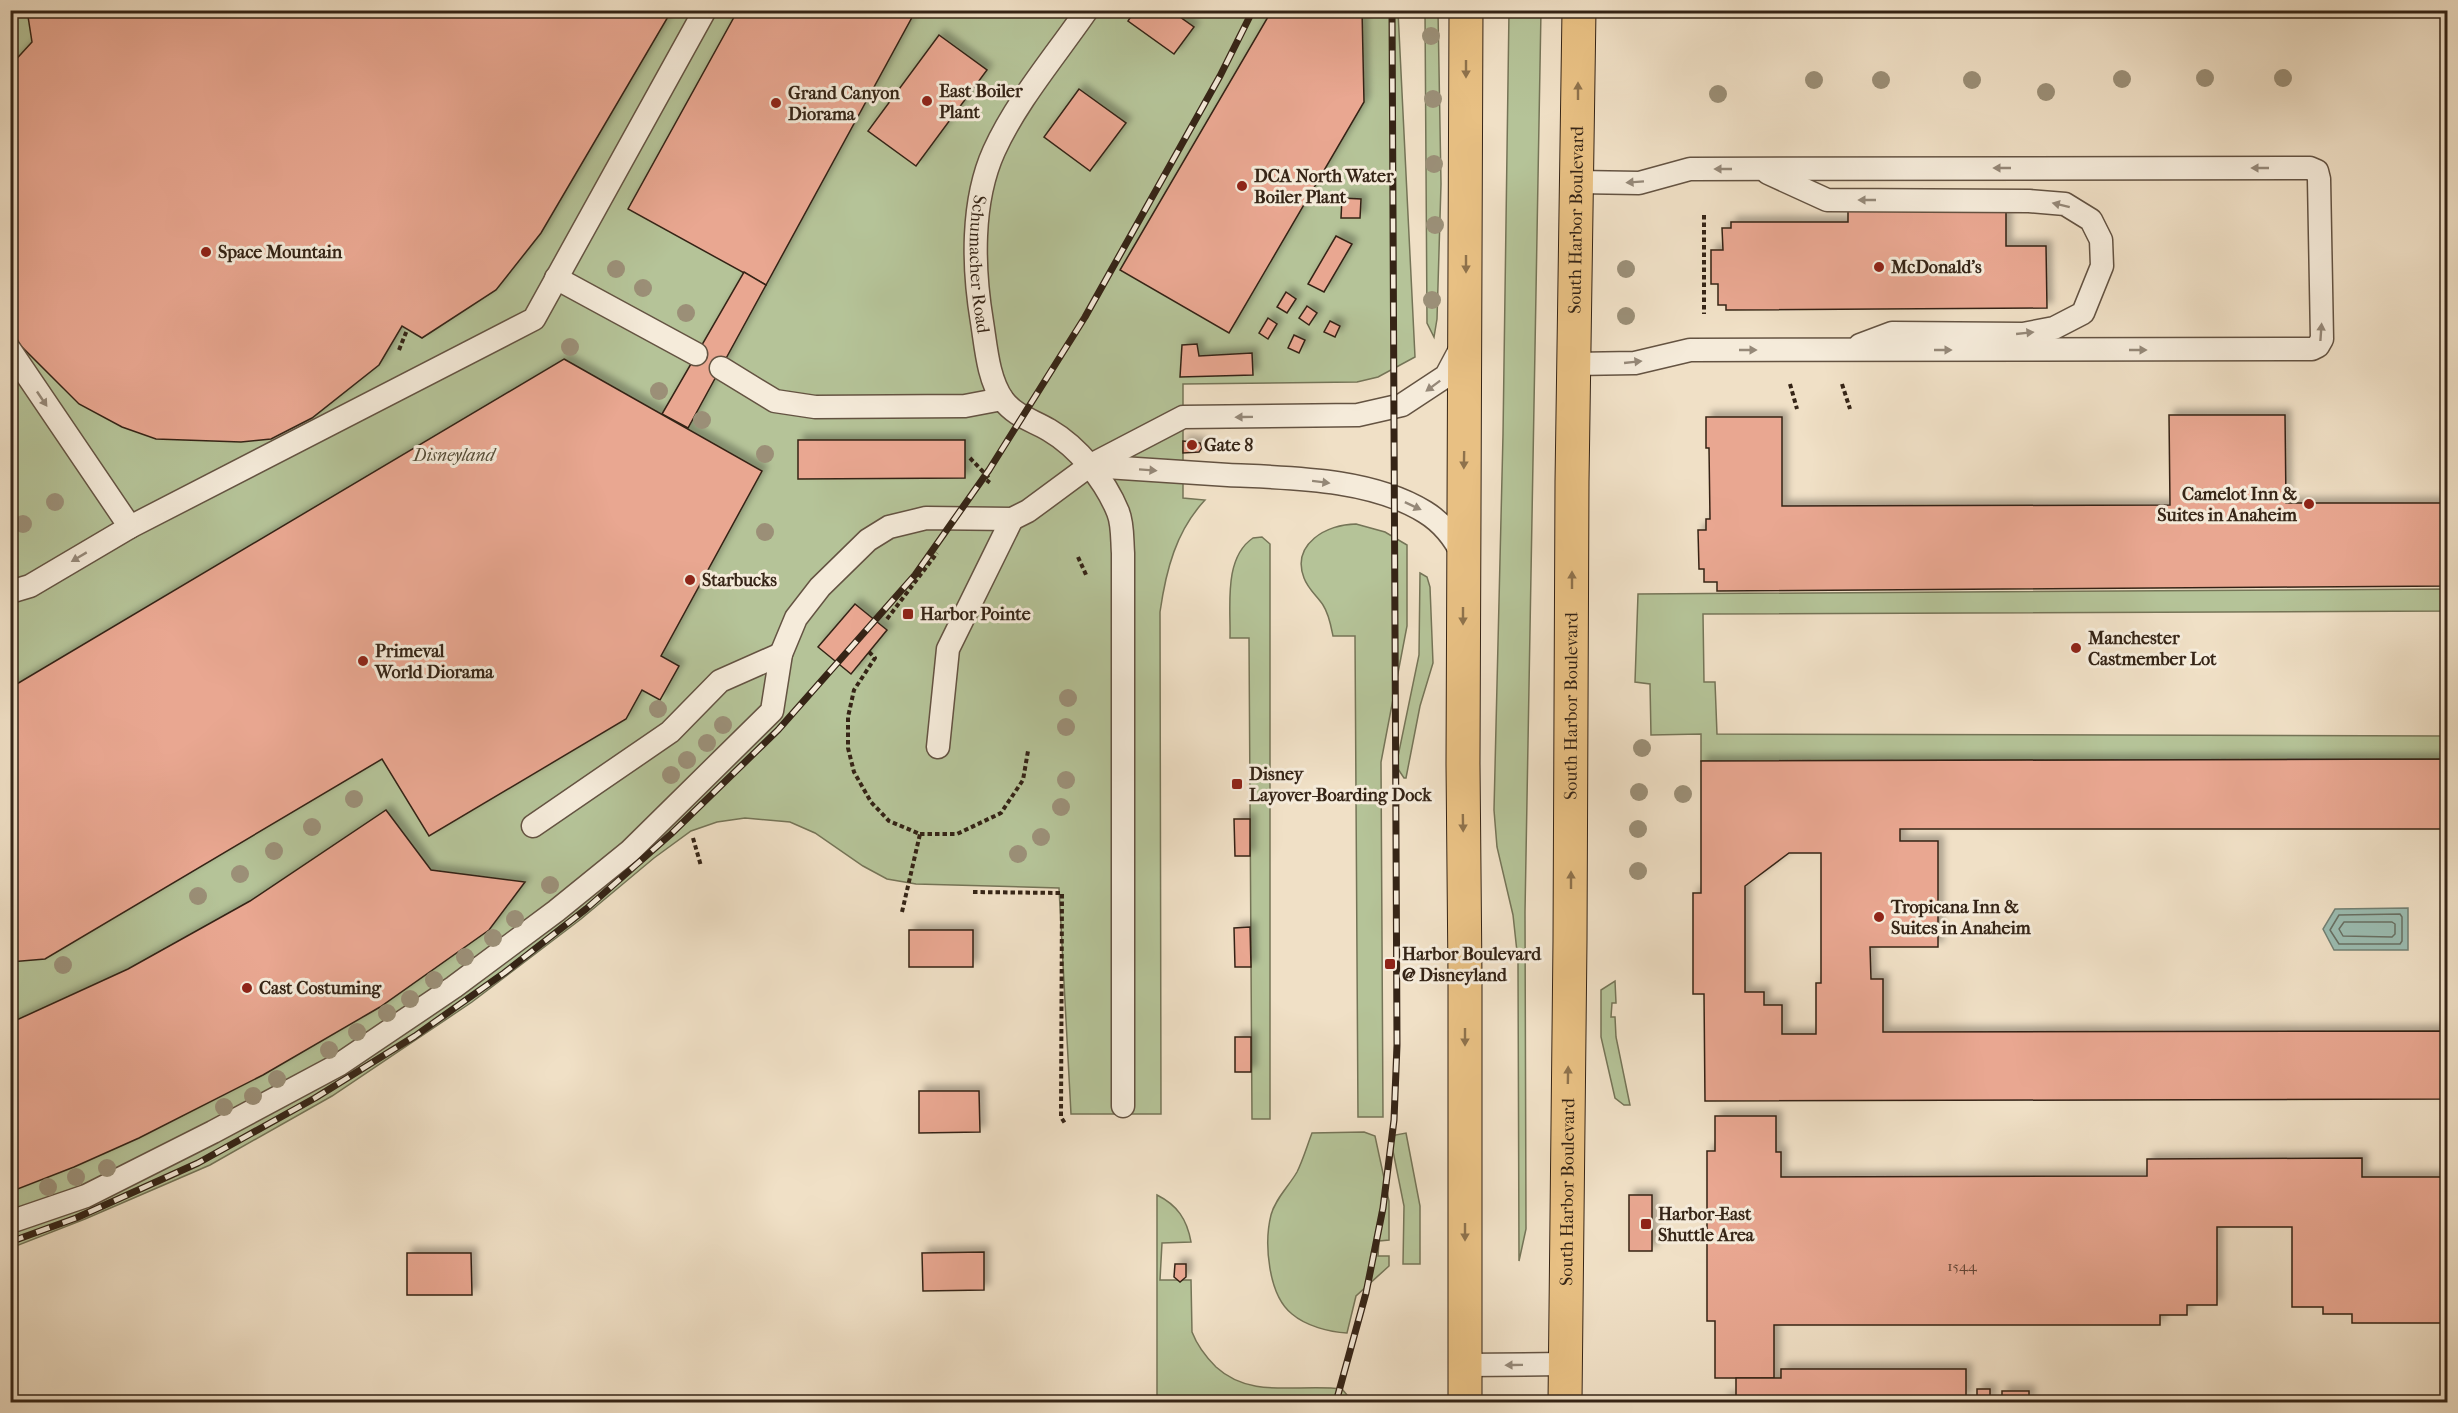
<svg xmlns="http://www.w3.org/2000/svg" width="2458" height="1413" font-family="'IM FELL French Canon',serif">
<defs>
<filter id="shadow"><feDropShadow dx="5.5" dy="-5.5" stdDeviation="3" flood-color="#0004"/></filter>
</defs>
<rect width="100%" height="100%" fill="#f0e0c6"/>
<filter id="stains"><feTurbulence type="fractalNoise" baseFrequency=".00333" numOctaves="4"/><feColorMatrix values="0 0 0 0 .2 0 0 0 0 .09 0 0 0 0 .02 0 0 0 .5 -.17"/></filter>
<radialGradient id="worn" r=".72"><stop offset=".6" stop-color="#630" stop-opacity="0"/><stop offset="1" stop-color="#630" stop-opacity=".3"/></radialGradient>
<g fill="#b5c398" stroke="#757457" stroke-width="1.5">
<polygon points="1541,10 1525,912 1526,1229 1519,1261 1518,961 1513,915 1497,847 1494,810 1503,435 1509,11"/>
<path d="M11 11H1398L1415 357 1378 377 1357 382 1183 384V498L1205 500C1176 531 1166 570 1160 612L1161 1114H1071L1059 888 916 884 887 879 863 866 815 833 790 822 745 818 717 822 691 831 654 858 581 919 472 1002 332 1096 210 1165 85 1219 11 1248Z"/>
<polygon points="1425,11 1438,11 1441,184 1437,319 1434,337 1427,323"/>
<path d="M1356 524 1385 532 1407 545V626L1381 762 1383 1117H1358L1355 636H1333C1331 626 1329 614 1323 605 1317 596 1308 589 1304 578 1291 544 1327 524 1356 524Z"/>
<path d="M1262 537 1270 544V1119H1252L1249 638H1230C1231 608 1223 558 1253 538Z"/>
<polygon points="1420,573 1427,577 1430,587 1433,663 1420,706 1406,778 1404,778 1396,766 1419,655"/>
<polygon points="2447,589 2447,611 1703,614 1704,682 1715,682 1717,734 2447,736 2447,759 1701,761 1701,734 1651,735 1650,684 1635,682 1638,594"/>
<polygon points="1615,981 1616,1003 1612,1003 1611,1017 1615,1017 1616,1037 1630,1105 1624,1105 1615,1098 1601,1037 1601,990"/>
<path d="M1364 1132 1375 1136 1389 1201V1240L1379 1241 1378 1256H1389V1266L1356 1296 1347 1333C1329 1332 1306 1326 1292 1314 1268 1295 1264 1243 1271 1215 1275 1199 1289 1186 1297 1172 1303 1160 1307 1146 1312 1133Z"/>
<polygon points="1406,1133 1420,1206 1420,1264 1403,1264 1404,1206 1390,1136"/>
<path d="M1157 1195C1177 1205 1187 1219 1191 1242L1162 1243 1160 1280H1191L1192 1332C1197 1345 1206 1357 1216 1367 1252 1400 1299 1383 1342 1389L1347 1395 1346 1402H1167L1157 1398Z"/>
</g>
<polygon fill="#9bbdb2" stroke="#728074" stroke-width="1.5" points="2408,908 2408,950 2334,950 2323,929 2335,909"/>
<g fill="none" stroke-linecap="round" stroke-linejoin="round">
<g stroke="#687064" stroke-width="1.5">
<polygon points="2400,914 2402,917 2402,941 2400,944 2339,944 2330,930 2339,915"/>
<polygon points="2344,922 2392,922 2395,924 2395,934 2392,937 2343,936 2339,929"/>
</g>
</g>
<g fill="#e9a791" stroke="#352416" stroke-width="1.5" fill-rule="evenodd" filter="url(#shadow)">
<polygon points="27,10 672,10 541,233 496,290 422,338 402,326 379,365 312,418 271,439 241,442 156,439 122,427 79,404 20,345 10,324 10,66 32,42"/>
<polygon points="738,10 916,10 766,285 628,209"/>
<polygon points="1135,10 1170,10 1194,27 1174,54 1128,21"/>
<polygon points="1272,10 1362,10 1364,102 1229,333 1120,270"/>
<polygon points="939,35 987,70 916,166 868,131"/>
<polygon points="1079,89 1126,123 1090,171 1044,137"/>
<polygon points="1342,198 1361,199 1360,218 1341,218"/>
<polygon points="2006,208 2006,246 2046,246 2047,308 1726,310 1726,305 1718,305 1718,284 1711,284 1711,250 1723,250 1722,228 1731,228 1731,222 1848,222 1848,209"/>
<polygon points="1336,236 1352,244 1324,292 1308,284"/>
<polygon points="744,272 766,285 688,428 662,414"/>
<polygon points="1286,292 1296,299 1287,313 1277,307"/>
<polygon points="1307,306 1317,313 1309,325 1299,318"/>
<polygon points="1268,318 1277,324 1268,339 1259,333"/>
<polygon points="1330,321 1340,326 1335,337 1324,332"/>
<polygon points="1294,335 1305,340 1299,353 1288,348"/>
<polygon points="1197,344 1199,356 1252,353 1253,375 1180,377 1182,345"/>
<polygon points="564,359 762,471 661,656 679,666 660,700 642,690 626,719 429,836 382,759 45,959 10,962 10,921 14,920 10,916 10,688"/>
<polygon points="2169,415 2285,415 2286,503 2448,503 2448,586 1717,591 1717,582 1704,582 1704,569 1699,569 1698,530 1706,530 1706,519 1710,519 1709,448 1706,448 1706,417 1782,417 1782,506 2170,505"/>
<polygon points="798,440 965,440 965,478 798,479"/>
<polygon points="1183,441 1200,443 1202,448 1199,452 1183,453"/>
<polygon points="855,604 887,630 851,674 818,647"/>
<path d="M2448 759V832L2444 829H1900V841H1938V947H1870L1871 979H1883V1032L2448 1031V1099L1705 1101 1704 994H1693V893H1701V761ZM1789 853H1821V983H1816V1034H1782V1005H1764V992H1745V886Z"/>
<polygon points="386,810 431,870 525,882 489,930 380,1007 263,1075 139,1138 74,1167 10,1192 10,1023 128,969 250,901"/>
<polygon points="1234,819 1250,819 1250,856 1235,856"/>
<polygon points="1250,927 1251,967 1235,967 1234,928"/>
<rect x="909" y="930" width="64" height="37"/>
<rect x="1235" y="1037" width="16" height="35"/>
<polygon points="919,1091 979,1091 980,1132 919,1133"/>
<polygon points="1715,1116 1776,1116 1776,1152 1781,1152 1781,1177 2147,1176 2147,1159 2362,1158 2362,1177 2448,1177 2448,1323 2352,1323 2352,1314 2323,1314 2323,1307 2292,1307 2292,1227 2217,1227 2217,1305 2187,1305 2187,1315 2160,1315 2160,1325 1774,1325 1774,1378 1715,1378 1715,1321 1707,1321 1707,1151 1715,1151"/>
<rect x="1629" y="1195" width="23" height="56"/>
<polygon points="984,1252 984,1290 923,1291 922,1253"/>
<polygon points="407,1253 471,1253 472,1295 407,1295"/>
<polygon points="1175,1264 1186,1264 1186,1277 1180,1282 1174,1277"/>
<polygon points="1781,1369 1966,1369 1966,1398 1959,1398 1959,1402 1724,1402 1724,1398 1736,1398 1736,1378 1781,1378"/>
<rect x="1977" y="1389" width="13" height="13"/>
<rect x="2002" y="1391" width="27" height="11"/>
</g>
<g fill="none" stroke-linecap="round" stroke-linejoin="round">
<g stroke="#645342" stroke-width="25">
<g id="lane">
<path id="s1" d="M1087 10C1056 55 1016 102 994 151 971 202 973 268 982 322 986 347 988 379 1003 400 1015 416 1032 420 1049 430 1078 447 1105 480 1118 512 1123 524 1122 540 1123 553V1106"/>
<polyline points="1768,173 1827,200 2029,201 2065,204 2091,220 2101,240 2102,266 2083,313 2054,328 2023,334 1892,333 1860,345"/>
<polyline points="556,278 696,354"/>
<polyline points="10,350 130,527"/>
<polyline points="1574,364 1635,363 1690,350 2312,349 2318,346 2322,339 2319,179 2317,171 2310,168 1690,169 1639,183 1578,182"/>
<polyline points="721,368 775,401 815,407 965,406 1002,399"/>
<path d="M1091 466C1136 469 1182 472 1228 475 1290 478 1370 478 1425 512 1443 523 1454 537 1463 556"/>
<polyline points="10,592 30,586 130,527 534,319 705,10"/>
<polyline points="938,747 948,649 1012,519"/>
<polyline points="533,826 670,732 720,681 781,654"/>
<polyline points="10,1222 86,1196 213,1132 340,1064 454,987 556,911 630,851 772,711 781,654 796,618 820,587 868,540 889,527 926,518 1012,519 1028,511 1089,466 1183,417 1358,415 1402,405 1446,376 1463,344"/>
<polyline points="1465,1365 1564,1364"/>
</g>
</g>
<g stroke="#352416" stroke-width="35">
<g id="primary">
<polyline points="1465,1402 1465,978 1463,764 1466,10"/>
<path id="s2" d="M1565 1402 1570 941 1572 482 1579 10"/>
</g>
</g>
<g stroke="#352416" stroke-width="4" stroke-dasharray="4.5 3" stroke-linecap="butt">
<polyline points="1704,215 1704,314"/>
<polyline points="399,350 407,330"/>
<polyline points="1790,384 1797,409"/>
<polyline points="1842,384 1850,409"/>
<polyline points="970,458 990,479 987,483"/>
<polyline points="1078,557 1087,577"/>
<polyline points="887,619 937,553"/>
<polyline points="869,652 875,658 854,690 848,717 848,748 854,772 871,802 889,821 920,834 902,912"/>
<polyline points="920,834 957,834 1001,813 1023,780 1028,751"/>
<polyline points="693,838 701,866"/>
<polyline points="973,892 1062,893 1061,1117 1066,1125"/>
</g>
<use href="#lane" stroke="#f5ebda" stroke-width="22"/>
<use href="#primary" stroke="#e8c083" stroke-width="33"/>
<g stroke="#352416" stroke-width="7">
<g id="rail">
<polyline points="10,1242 76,1218 198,1163 315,1098 415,1036 504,973 586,909 671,834 778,730 915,575 989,470 1085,317 1220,76 1253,10"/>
<polyline points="1336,1402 1366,1293 1383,1208 1394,1120 1397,1045 1392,10"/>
</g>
</g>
<use href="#rail" stroke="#f5ebda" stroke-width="4.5" stroke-dasharray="14" stroke-linecap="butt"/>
</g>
<g fill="#9b8f77">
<circle cx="1431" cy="36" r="9"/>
<circle cx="2205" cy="78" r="9"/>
<circle cx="2283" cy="78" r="9"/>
<circle cx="2122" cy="79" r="9"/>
<circle cx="1814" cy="80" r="9"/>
<circle cx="1881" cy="80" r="9"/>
<circle cx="1972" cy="80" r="9"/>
<circle cx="2046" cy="92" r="9"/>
<circle cx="1718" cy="94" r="9"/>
<circle cx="1433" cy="99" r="9"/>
<circle cx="1434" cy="164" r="9"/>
<circle cx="1435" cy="225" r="9"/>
<circle cx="616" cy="269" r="9"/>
<circle cx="1626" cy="269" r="9"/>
<circle cx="643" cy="288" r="9"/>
<circle cx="1432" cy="300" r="9"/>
<circle cx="686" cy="313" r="9"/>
<circle cx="1626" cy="316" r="9"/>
<circle cx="570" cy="347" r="9"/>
<circle cx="659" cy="391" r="9"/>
<circle cx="702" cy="420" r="9"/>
<circle cx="765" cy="454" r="9"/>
<circle cx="55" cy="502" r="9"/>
<circle cx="23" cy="524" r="9"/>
<circle cx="765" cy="532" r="9"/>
<circle cx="1068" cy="698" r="9"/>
<circle cx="658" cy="709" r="9"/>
<circle cx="723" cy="725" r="9"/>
<circle cx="1066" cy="727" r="9"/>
<circle cx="707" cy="743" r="9"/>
<circle cx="1642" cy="748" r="9"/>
<circle cx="687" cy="760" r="9"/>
<circle cx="671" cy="775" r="9"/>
<circle cx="1066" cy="780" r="9"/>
<circle cx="1639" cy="792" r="9"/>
<circle cx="1683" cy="794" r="9"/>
<circle cx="354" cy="799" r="9"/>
<circle cx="1061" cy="807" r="9"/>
<circle cx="312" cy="827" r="9"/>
<circle cx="1638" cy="829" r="9"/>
<circle cx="1041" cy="837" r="9"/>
<circle cx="274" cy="851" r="9"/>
<circle cx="1018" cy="854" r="9"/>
<circle cx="1638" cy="871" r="9"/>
<circle cx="240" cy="874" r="9"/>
<circle cx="550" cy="885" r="9"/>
<circle cx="198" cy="896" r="9"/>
<circle cx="515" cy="919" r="9"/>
<circle cx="493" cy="938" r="9"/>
<circle cx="465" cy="957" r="9"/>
<circle cx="63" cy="965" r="9"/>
<circle cx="434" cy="980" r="9"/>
<circle cx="410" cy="999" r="9"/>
<circle cx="387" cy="1013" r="9"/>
<circle cx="357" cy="1032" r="9"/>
<circle cx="329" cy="1050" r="9"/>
<circle cx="277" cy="1079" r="9"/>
<circle cx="253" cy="1096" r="9"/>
<circle cx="224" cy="1107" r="9"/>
<circle cx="107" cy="1168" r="9"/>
<circle cx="76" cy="1177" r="9"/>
<circle cx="48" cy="1187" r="9"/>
</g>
<defs><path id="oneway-solid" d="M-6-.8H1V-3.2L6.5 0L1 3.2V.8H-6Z" transform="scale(1.5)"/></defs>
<g fill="#8e724c">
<use href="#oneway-solid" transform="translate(1466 69) rotate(90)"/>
<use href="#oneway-solid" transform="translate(1578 91) rotate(-90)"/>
<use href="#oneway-solid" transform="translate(1466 264) rotate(90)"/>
<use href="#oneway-solid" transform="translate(1464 460) rotate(91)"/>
<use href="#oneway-solid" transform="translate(1572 580) rotate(-90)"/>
<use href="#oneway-solid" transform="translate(1463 616) rotate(90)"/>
<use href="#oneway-solid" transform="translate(1463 823) rotate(89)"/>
<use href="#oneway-solid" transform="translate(1571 880) rotate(-90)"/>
<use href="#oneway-solid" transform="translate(1465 1037) rotate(90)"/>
<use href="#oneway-solid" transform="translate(1568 1075) rotate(-89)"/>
<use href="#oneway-solid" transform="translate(1465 1232) rotate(90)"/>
</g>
<g fill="#958878">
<use href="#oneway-solid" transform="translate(2002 168) rotate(180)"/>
<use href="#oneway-solid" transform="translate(2260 168) rotate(-180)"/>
<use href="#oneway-solid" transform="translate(1723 169) rotate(180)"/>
<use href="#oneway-solid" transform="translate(1635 182) rotate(176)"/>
<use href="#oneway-solid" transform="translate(1867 200) rotate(-180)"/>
<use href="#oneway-solid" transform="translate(2061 205) rotate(-166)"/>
<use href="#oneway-solid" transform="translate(2321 332) rotate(-86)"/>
<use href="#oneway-solid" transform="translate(2025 333) rotate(-6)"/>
<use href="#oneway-solid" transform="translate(1748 350)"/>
<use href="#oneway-solid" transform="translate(1943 350)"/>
<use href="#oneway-solid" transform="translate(2138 350)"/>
<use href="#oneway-solid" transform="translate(1633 362) rotate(-6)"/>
<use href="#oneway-solid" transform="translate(1433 386) rotate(143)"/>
<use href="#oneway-solid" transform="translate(42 399) rotate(56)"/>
<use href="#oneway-solid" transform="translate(1244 417) rotate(179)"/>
<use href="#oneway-solid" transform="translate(1148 470) rotate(4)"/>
<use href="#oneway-solid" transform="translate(1321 482) rotate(7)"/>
<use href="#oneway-solid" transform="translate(1413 506) rotate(25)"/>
<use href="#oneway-solid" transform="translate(79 557) rotate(149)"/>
<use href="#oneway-solid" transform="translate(1514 1365) rotate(179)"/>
</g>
<g fill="#8f2418" stroke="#f5ebda" stroke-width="2">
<circle cx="927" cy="101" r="6"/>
<circle cx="776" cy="103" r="6"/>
<circle cx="1242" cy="186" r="6"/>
<circle cx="206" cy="252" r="6"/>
<circle cx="1879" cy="267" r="6"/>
<circle cx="1192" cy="445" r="6"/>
<circle cx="2309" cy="504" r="6"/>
<circle cx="690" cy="580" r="6"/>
<rect x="902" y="608" width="12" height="12" rx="3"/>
<circle cx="2076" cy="648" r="6"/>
<circle cx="363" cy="661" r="6"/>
<rect x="1231" y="778" width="12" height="12" rx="3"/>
<circle cx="1879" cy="917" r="6"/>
<rect x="1384" y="958" width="12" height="12" rx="3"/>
<circle cx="247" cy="988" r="6"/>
<rect x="1640" y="1218" width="12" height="12" rx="3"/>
</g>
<g text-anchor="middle" stroke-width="6" stroke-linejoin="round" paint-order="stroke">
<g font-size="15" fill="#624535">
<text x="1962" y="1271">1544</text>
</g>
<g font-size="18" font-weight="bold" fill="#352416" stroke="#f5ebda" text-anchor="start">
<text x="939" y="97">East Boiler<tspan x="939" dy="21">Plant</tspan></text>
<text x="788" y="99">Grand Canyon<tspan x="788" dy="21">Diorama</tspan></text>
<text x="1254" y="182">DCA North Water<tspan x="1254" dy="21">Boiler Plant</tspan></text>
<text x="218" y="258">Space Mountain</text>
<text x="1891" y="273">McDonald's</text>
<text x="1204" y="451">Gate 8</text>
<text x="2297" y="500" text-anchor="end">Camelot Inn &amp;<tspan x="2297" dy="21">Suites in Anaheim</tspan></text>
<text x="702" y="586">Starbucks</text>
<text x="920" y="620">Harbor Pointe</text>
<text x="2088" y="644">Manchester<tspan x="2088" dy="21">Castmember Lot</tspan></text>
<text x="375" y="657">Primeval<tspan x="375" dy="21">World Diorama</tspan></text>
<text x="1249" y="780">Disney<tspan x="1249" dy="21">Layover-Boarding Dock</tspan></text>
<text x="1891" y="913">Tropicana Inn &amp;<tspan x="1891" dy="21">Suites in Anaheim</tspan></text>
<text x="1402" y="960">Harbor Boulevard<tspan x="1402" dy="21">@ Disneyland</tspan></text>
<text x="259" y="994">Cast Costuming</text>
<text x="1658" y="1220">Harbor-East<tspan x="1658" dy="21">Shuttle Area</tspan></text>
</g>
<g font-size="18" fill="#352416" stroke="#f5ebda">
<text dy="6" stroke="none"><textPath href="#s2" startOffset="1182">South Harbor Boulevard</textPath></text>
<text dy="6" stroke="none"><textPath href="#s1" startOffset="285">Schumacher Road</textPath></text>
<text dy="6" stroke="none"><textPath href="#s2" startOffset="696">South Harbor Boulevard</textPath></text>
<text dy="6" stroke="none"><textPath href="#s2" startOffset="210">South Harbor Boulevard</textPath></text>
</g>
<g font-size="18" font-style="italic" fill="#554c36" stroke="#f5ebda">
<text x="454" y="461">Disneyland</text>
</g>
</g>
<rect width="2458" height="1413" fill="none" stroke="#f0e0c6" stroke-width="36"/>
<rect x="12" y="12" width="2434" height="1389" fill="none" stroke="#352416" stroke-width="3"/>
<rect x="18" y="18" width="2422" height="1377" fill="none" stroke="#352416" stroke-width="1.5"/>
<rect width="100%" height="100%" filter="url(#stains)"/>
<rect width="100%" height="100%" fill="url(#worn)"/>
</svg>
